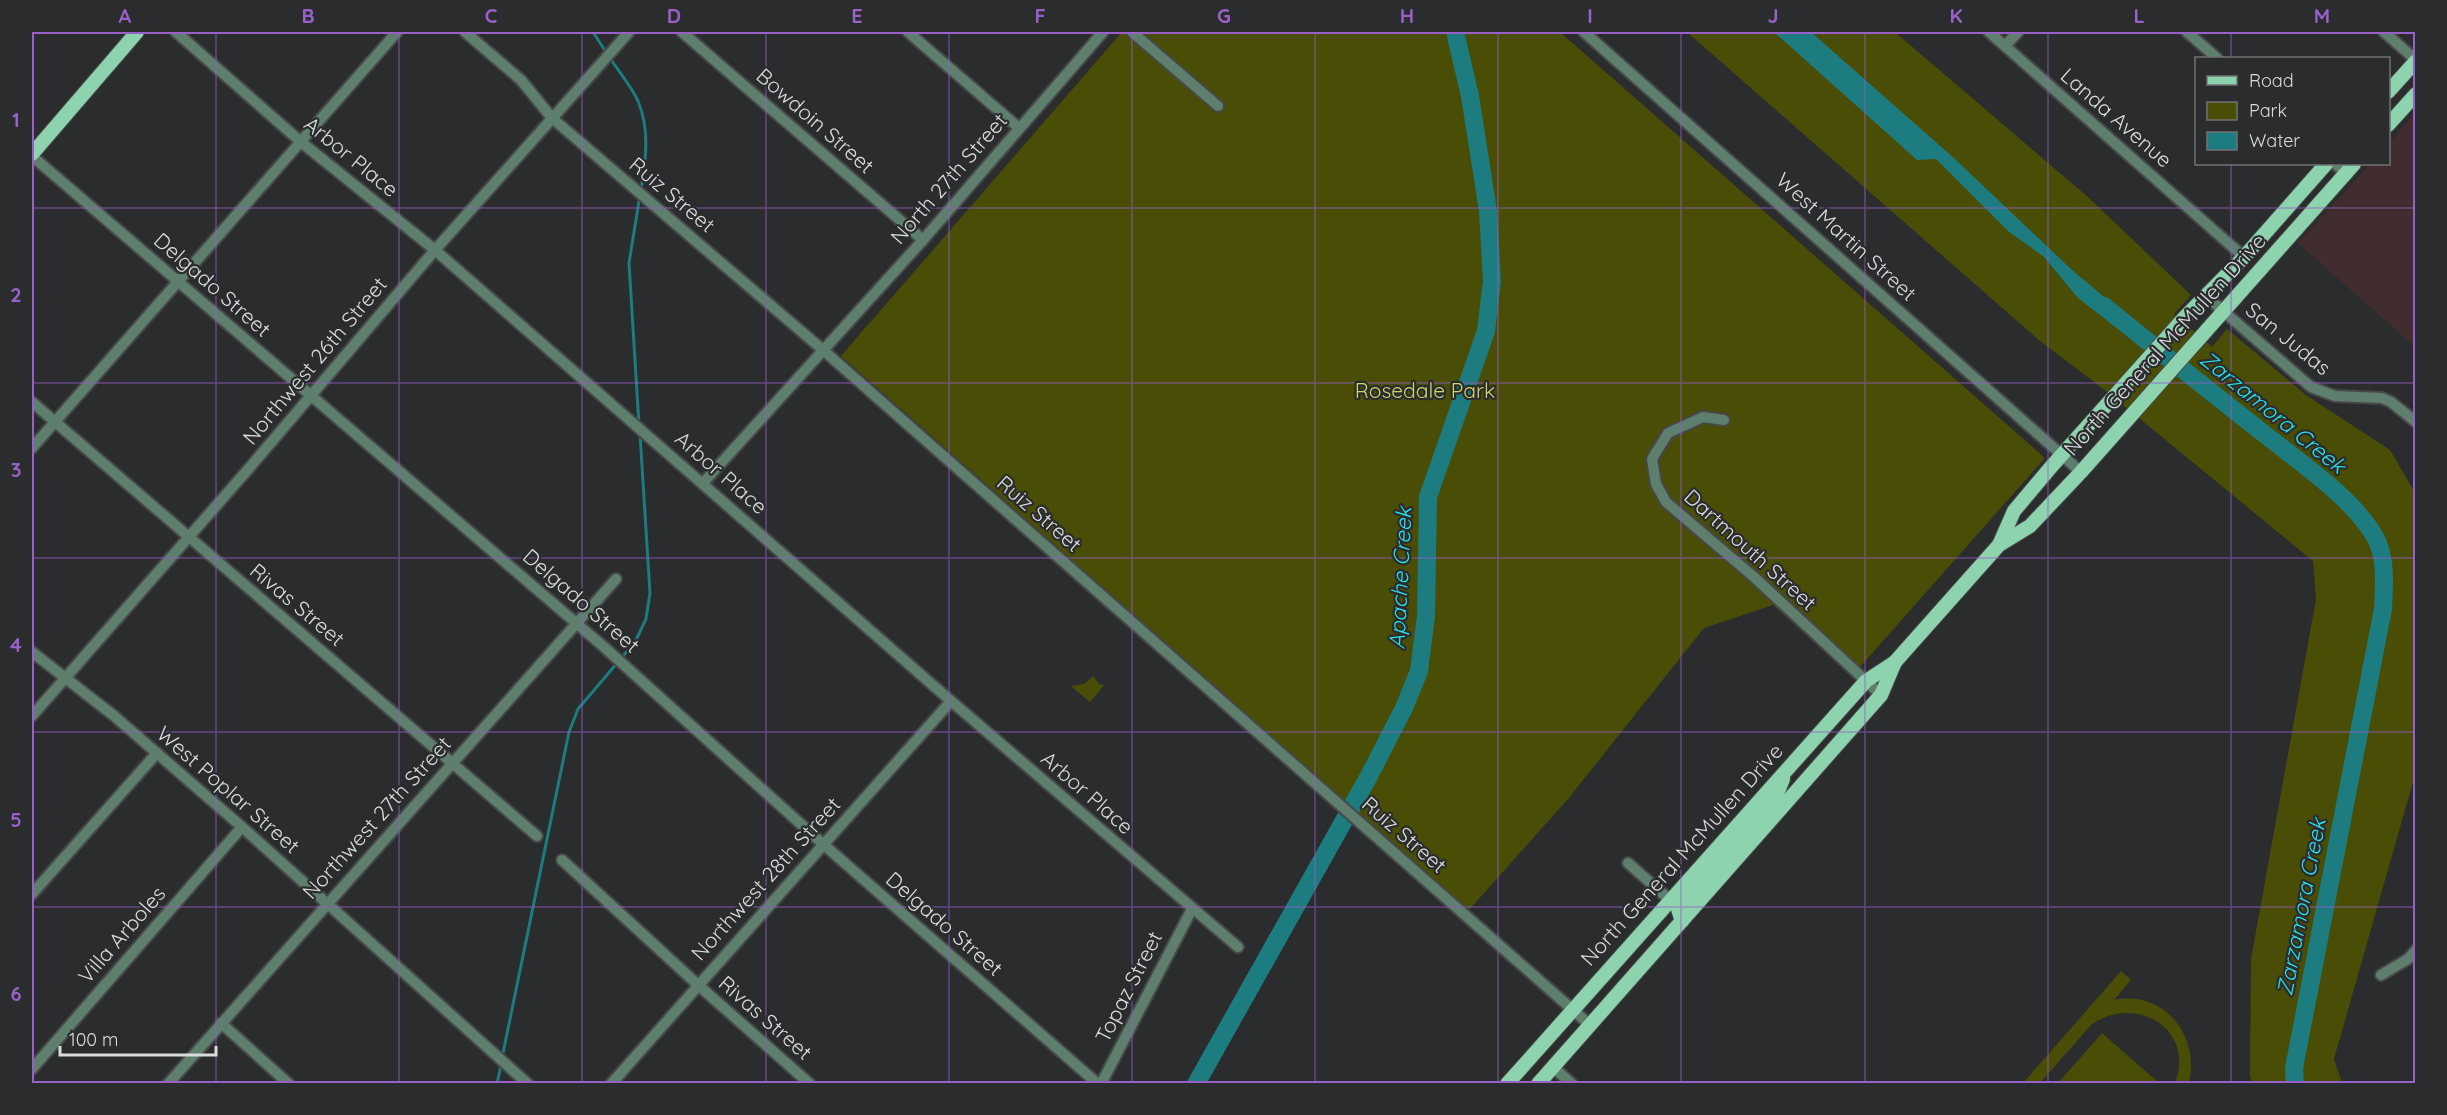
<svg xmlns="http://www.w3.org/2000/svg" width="2447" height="1115" font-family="Quicksand,sans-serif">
<rect width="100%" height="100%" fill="#2b2c2e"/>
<polygon fill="#412d30" points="2415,113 2415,347 2298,243 2370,164 2388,164 2389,143"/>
<g fill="#4a4d06">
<polygon points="1122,32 1560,32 2045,458 1852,676 1773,605 1704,628 1568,799 1469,910 841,356"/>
<polygon points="1687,32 1895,32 2089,198 2191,295 2174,314 2212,347 2227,329 2306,395 2390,450 2415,493 2415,775 2334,1059 2342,1083 2252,1083 2250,1075 2251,959 2316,599 2313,561 2106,391 2040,341"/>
<polygon points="1093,676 1099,684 1104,685 1090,702 1071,686 1084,684"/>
<path d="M2121 971 2131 980 2114 1000C2165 990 2200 1036 2189 1083H2175C2196 1029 2135 993 2091 1025L2040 1083H2023Z"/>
<polygon points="2102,1033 2159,1083 2058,1083"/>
</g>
<polygon fill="#1c7c7f" points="1774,32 1811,32 1955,159 2072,270 2127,316 2124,322 2114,326 2078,298 2044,257 2008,231 1936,159 1917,160"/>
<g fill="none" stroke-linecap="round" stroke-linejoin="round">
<g stroke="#1c7c7f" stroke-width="3">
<polyline points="593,32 606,52"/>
<path d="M610 58C619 72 631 86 638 101 650 129 646 160 641 189"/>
<polyline points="639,425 629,263 640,195"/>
<polyline points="502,1058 569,732 578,709 635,642 646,619 650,593 640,434"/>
<polyline points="497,1084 501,1065"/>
</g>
<g stroke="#1c7c7f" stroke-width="18">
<path d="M2104 306C2160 352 2216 396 2272 440 2305 466 2355 501 2375 537 2387 558 2384 587 2383 609L2294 1068 2295 1084"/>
<polyline points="1196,1084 1369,776 1404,708 1419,671 1426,616 1428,497 1486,331 1492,281 1488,211 1470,96 1455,32"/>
</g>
<g stroke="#47484a" stroke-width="14">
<g id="minor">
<polyline points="176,32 301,142 435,250 951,701 1238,947"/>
<polyline points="465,32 521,80 552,118 823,350 1590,1025"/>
<polyline points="682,32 923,240"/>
<polyline points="908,32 1019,128"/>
<polyline points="1132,32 1218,106"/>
<polyline points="1584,32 2081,472"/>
<polyline points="1989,32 2244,257"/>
<polyline points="2187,32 2217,58"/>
<polyline points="2384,32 2416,60"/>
<polyline points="2005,46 2018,32"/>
<polyline points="32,156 604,647 823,844 1098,1084"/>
<polyline points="2335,164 2346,173"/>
<polyline points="2207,297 2311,387 2335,396 2382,398 2391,402 2416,422"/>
<polyline points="32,402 537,836"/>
<polyline points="1724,420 1703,417 1668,433 1652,459 1656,484 1666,502 1754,577 1881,695"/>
<polyline points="32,448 397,32"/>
<polyline points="703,483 923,240 1103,32"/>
<polyline points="32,652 113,715 242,827 528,1084"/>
<polyline points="32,716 251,466 435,250 629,32"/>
<polyline points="562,860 697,984 810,1084"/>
<polyline points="1628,863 1670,900"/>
<polyline points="32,894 157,753"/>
<polyline points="2381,975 2408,959 2416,950"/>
<polyline points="221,1023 289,1084"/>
<polyline points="1553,1067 1572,1084"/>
<polyline points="32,1069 242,827"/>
<polyline points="168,1084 616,579"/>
<polyline points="611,1084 951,701"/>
<polyline points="1101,1084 1192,909"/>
</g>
</g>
<g stroke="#47484a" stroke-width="16">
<g id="major">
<polyline points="2388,92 2416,61"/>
<polyline points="2388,125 2416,94"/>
<polyline points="32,154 137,32"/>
<polyline points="1999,545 2014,511 2051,467 2184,318 2244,257 2326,164"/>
<polyline points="1682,921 1678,909 1775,799 1783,779"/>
<polyline points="1507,1084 1866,681 1895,662 1999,545 2030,526 2081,472 2354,164"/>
<polyline points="1538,1084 1881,695 1895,662"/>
</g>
</g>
<use href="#minor" stroke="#5e7f6d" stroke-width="10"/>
<use href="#major" stroke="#8dd3ae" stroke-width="14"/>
</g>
<path fill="none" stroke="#9860c8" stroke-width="1.5" stroke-opacity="0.55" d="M216 32V1084M399 32V1084M582 32V1084M766 32V1084M949 32V1084M1132 32V1084M1315 32V1084M1498 32V1084M1681 32V1084M1865 32V1084M2048 32V1084M2231 32V58M2231 164V1084M32 208H2416M32 383H2416M32 558H2416M32 732H2416M32 907H2416"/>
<g text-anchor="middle" stroke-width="4.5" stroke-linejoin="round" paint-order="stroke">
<g font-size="21" fill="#dadbdd" stroke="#2b2c2e">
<text transform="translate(2116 118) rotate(41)" y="7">Landa Avenue</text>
<text transform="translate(815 121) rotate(41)" y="7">Bowdoin Street</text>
<text transform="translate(351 157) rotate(39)" y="7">Arbor Place</text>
<text transform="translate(949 179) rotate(-49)" y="7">North 27th Street</text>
<text transform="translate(672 195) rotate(40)" y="7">Ruiz Street</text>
<text transform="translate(1846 237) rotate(42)" y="7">West Martin Street</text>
<text transform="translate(212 285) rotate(41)" y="7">Delgado Street</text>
<text transform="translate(2288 339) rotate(39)" y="7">San Judas</text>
<text transform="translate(2165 345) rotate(-48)" y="7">North General McMullen Drive</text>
<text transform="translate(315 361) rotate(-50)" y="7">Northwest 26th Street</text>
<text transform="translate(721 473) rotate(41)" y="7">Arbor Place</text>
<text transform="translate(1039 514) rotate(41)" y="7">Ruiz Street</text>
<text transform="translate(1750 550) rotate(42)" y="7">Dartmouth Street</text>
<text transform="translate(581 601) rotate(41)" y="7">Delgado Street</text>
<text transform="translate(297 605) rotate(40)" y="7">Rivas Street</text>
<text transform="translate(228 790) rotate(41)" y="7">West Poplar Street</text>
<text transform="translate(1087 793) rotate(41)" y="7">Arbor Place</text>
<text transform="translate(377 818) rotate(-48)" y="7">Northwest 27th Street</text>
<text transform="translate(1404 835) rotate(41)" y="7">Ruiz Street</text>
<text transform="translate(1682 855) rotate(-48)" y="7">North General McMullen Drive</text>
<text transform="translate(766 879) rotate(-48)" y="7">Northwest 28th Street</text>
<text transform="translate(944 924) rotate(41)" y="7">Delgado Street</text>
<text transform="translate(122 935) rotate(-49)" y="7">Villa Arboles</text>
<text transform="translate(1129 987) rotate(-63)" y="7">Topaz Street</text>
<text transform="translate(765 1018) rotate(41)" y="7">Rivas Street</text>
</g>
<g font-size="21" fill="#ced567" stroke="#2b2c2e">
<text x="1425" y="398">Rosedale Park</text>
</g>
<g font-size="22" font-style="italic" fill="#2ae0e6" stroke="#2b2c2e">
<text transform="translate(2273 412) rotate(39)" y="8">Zarzamora Creek</text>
<text transform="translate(1400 578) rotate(-87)" y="8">Apache Creek</text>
<text transform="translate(2301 907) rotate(-79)" y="8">Zarzamora Creek</text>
</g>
</g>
<rect width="2447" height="1115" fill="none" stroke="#2b2c2e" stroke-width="66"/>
<rect x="2195" y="57" width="195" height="108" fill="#2b2c2e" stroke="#717274" stroke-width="1.5"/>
<rect x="2207" y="76" width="30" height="9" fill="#8dd3ae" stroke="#717274" stroke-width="1.5"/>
<text x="2249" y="87" font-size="18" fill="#dadbdd">Road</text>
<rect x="2207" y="102" width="30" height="18" fill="#4a4d06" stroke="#717274" stroke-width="1.5"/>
<text x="2249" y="117" font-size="18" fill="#dadbdd">Park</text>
<rect x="2207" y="132" width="30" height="18" fill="#1c7c7f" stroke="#717274" stroke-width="1.5"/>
<text x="2249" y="147" font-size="18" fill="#dadbdd">Water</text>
<path d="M60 1046v9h156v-9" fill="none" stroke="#dadbdd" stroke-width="3"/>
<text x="69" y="1046" font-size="18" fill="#dadbdd" stroke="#2b2c2e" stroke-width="4.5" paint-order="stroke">100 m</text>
<rect x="33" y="33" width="2381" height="1049" fill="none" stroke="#9860c8" stroke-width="2"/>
<g font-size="20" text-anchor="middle" font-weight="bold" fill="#9860c8">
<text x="125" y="23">A</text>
<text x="308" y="23">B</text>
<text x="491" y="23">C</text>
<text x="674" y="23">D</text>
<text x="857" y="23">E</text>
<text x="1040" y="23">F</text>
<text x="1224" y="23">G</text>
<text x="1407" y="23">H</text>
<text x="1590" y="23">I</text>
<text x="1773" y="23">J</text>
<text x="1956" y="23">K</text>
<text x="2139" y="23">L</text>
<text x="2322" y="23">M</text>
<text x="16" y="127">1</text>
<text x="16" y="302">2</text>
<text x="16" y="477">3</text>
<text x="16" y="652">4</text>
<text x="16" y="827">5</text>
<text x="16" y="1001">6</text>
</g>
</svg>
